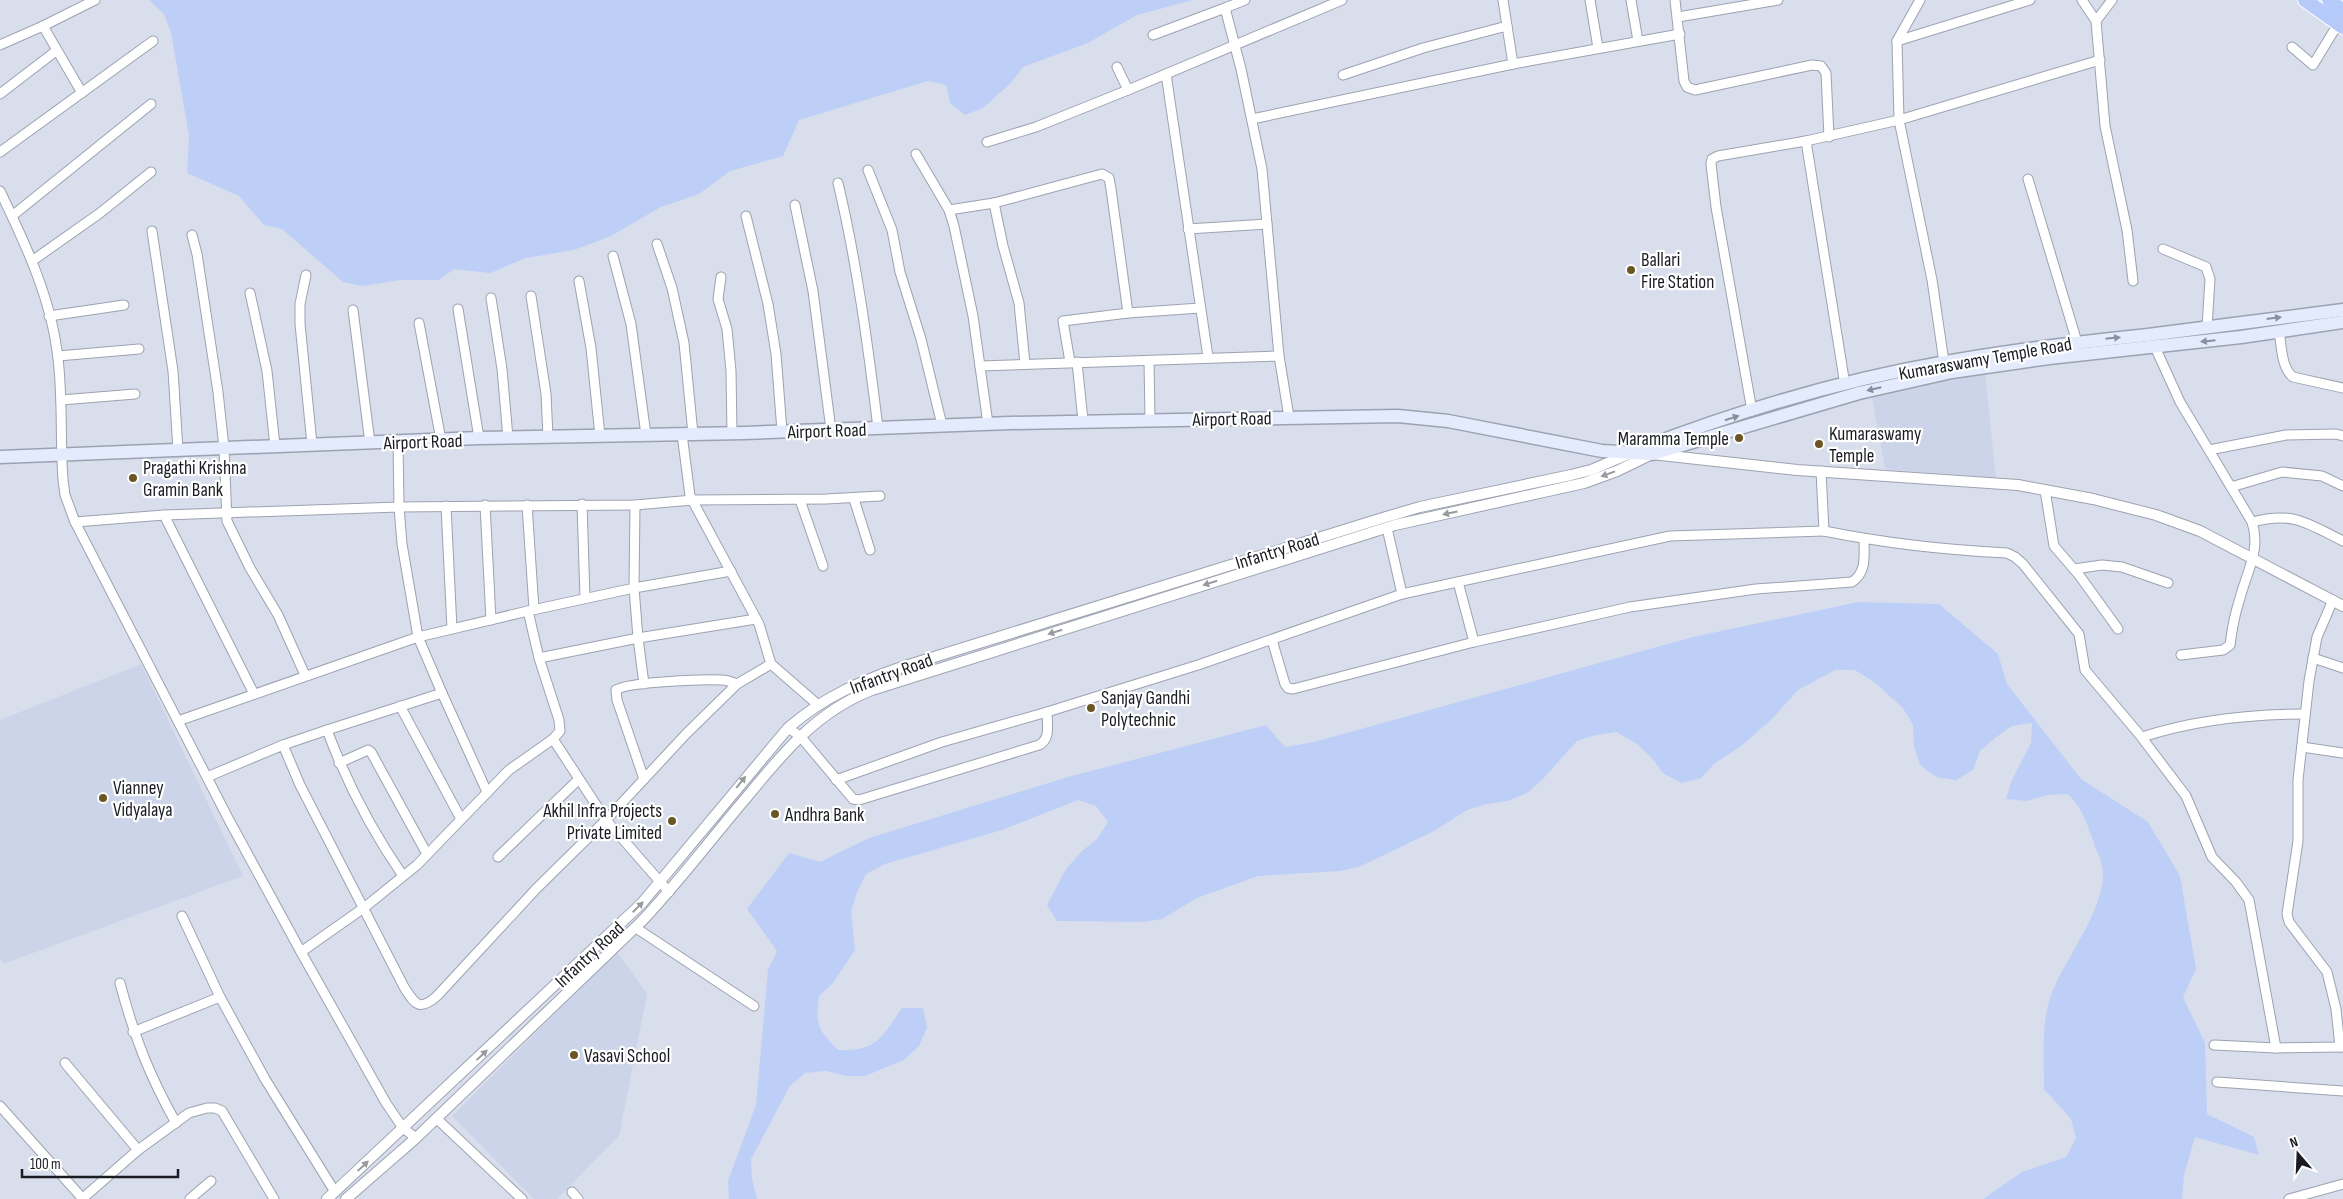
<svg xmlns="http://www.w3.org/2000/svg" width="2343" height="1199" font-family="'Sofia Sans Condensed',sans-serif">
<rect width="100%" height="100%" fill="#d8deec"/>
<g fill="#cbd4e9">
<polygon points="1985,372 1996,478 1885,469 1872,396"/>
<polygon points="141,664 243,876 3,964 0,958 0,720"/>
<polygon points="617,952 647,994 619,1136 557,1199 534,1199 452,1116"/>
</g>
<g fill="#becff7">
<polygon points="149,0 1193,0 1137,15 1088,43 1023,67 1011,83 983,108 965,115 950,103 946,85 928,81 799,120 783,156 730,171 699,194 661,207 611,236 574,250 526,258 490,273 454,269 439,280 400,280 362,286 343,282 282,229 264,225 239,196 187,173 189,136 171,32 164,14"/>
<path d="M1858 602 1939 604 1998 654 2007 684 2081 779 2148 822 2180 876 2196 969 2183 997 2205 1043 2207 1114 2254 1137 2259 1155 2195 1137 2184 1175 2182 1199H1983L2022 1172 2066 1157 2076 1138 2071 1119 2044 1089C2044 1060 2041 1027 2050 998 2062 961 2110 905 2102 865 2100 857 2095 848 2093 840 2085 819 2084 811 2068 794L2047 795 2027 801 2006 799 2012 780 2031 743 2032 723 2012 726 1995 738 1980 751 1973 770 1956 780 1936 777 1920 765 1914 746 1913 725 1903 708 1874 682 1855 670H1835L1798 690 1772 719 1740 747 1715 763 1701 778 1682 783 1664 774 1652 758 1637 744 1616 732 1596 735 1577 741 1542 780 1527 793 1508 801 1487 804 1467 810 1434 831 1359 867 1340 871 1258 876 1197 898 1162 919 1142 922 1057 921 1047 905 1066 869 1081 852 1097 839 1108 822 1096 806 1078 800 1002 830 885 864 866 874 857 892 851 912 855 950 833 983 819 996C815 1024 818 1030 838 1050 878 1051 881 1038 902 1008H923L927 1028 919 1046 904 1060 865 1076H846L826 1071 805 1073 790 1086 751 1159 752 1179 757 1199H729L728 1181 756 1105 768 970 777 951 747 909 789 853 820 862 869 838 1068 777 1266 725 1285 747 1314 742 1693 637Z"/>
</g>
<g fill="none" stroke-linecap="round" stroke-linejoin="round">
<g stroke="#9da2b0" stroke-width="11">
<g id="minor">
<polyline points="1245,0 1225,8 1241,69 1262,169 1279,356"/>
<polyline points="1503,0 1507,26"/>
<polyline points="1590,0 1598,48"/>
<polyline points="1631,0 1638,41"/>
<polyline points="1675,0 1684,81 1687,87 1695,90 1812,65 1821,66 1826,73 1829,137"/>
<polyline points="2082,0 2096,21 2105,126 2127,230 2133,281"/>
<polyline points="1678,17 1778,0"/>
<polyline points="2096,21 2112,0"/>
<polyline points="43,26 95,0"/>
<polyline points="1153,35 1225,8"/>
<polyline points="1897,41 1920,0"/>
<polyline points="0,45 43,26 82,93"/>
<polyline points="2292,47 2313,65 2338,24"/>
<polyline points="1166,74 1208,357"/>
<polyline points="1343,75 1423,48 1507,26 1513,64 1680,34"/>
<polyline points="1128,90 1342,0"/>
<polyline points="0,94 56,51"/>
<polyline points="1252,119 1513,64"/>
<polyline points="987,142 1036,127 1128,90 1117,67"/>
<polyline points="0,152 153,41"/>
<polyline points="916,154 949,210 954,226 973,316 988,424"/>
<polyline points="868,170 892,230 900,272 921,339 942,425"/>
<polyline points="2028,179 2077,342"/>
<path d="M838 183C857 263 868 346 878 428"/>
<path d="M0 191C25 243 52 300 58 359 63 399 60 440 63 480L65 495 75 522 229 820 301 952 386 1103 403 1128 416 1138"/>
<polyline points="795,205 813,291 831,430"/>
<polyline points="949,210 994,203"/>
<polyline points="12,216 151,104"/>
<polyline points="746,216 768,304 776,354 782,431"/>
<polyline points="1188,229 1267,224"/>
<polyline points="152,231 173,371 178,450"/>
<polyline points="192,235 197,254 218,392 224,448 227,521 250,568 278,615 305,675"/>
<polyline points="657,244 672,288 684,343 693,434"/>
<polyline points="2163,249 2206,267 2210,279 2207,327"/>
<polyline points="613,256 631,324 646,435"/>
<polyline points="32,261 100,213 151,172"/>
<polyline points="306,275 300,304 300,324 312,444"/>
<polyline points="721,277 718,299 727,329 731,371 732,433"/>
<polyline points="579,281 591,348 600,436"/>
<polyline points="250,293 267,371 275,446"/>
<polyline points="531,296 546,394 548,437"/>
<polyline points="491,298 502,369 508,438"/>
<polyline points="458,309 479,438"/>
<polyline points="353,310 370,443"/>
<polyline points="1128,313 1200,308"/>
<polyline points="49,316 124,305"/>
<polyline points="419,323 441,440"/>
<path d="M2279 332C2282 347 2281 367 2293 377L2343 388"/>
<path d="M2155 347 2180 402 2252 522C2261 550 2247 571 2240 598 2235 613 2232 629 2230 645L2223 650 2181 655"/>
<polyline points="58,356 139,349"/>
<polyline points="1149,361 1150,420"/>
<polyline points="1077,362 1083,421"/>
<polyline points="1944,362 1932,280 1899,120 2100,60"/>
<polyline points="1025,364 1019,303 1003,246 994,203 1102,174 1109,178 1111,189 1128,313 1063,321 1070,362"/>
<polyline points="980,366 1279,356 1289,417"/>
<polyline points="1845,385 1806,141 1899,120 1897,41 2030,0"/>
<polyline points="61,400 135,394"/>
<polyline points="1752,411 1716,207 1711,164 1712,159 1718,156 1806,141"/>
<polyline points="682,434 690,496 759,624 771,664"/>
<polyline points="398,442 399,507 635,505 693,500 826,499 880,496"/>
<polyline points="2209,450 2286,435 2336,434 2343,436"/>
<polyline points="2231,487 2282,472 2322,476 2343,486"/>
<polyline points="2045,490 2054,546 2079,575 2118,629"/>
<polyline points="854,499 870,550"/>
<polyline points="800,500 823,566"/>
<polyline points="582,504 585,598"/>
<polyline points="485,505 491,620"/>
<polyline points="527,505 534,609"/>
<polyline points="446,506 452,629"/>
<polyline points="164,515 399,507 402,544 418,637 442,693"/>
<polyline points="75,522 164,515 254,694"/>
<path d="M2252 522C2293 511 2307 523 2343 541"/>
<path d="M1824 531C1884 543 1945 550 2007 553L2015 557 2023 564 2079 634 2085 670 2139 734 2186 796 2212 857 2236 882 2249 900 2276 1048 2343 1047"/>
<polyline points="2074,569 2102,565 2122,567 2168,583"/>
<polyline points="1458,582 1474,642"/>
<polyline points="1402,594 1670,536 1824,531 1821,471"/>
<polyline points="2333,600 2317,637 2309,681 2298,780 2298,841 2287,914 2289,922 2327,972 2336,1009 2340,1047"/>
<path d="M1272 640 1285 684 1288 688 1293 689 1474 642 1630 607 1756 589 1852 582C1867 572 1864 556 1864 539"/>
<polyline points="539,658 638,638 756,619"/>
<polyline points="2313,658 2343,668"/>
<polyline points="644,684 638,638 634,588 731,571"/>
<polyline points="400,706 461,819"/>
<polyline points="178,721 418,637 528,611"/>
<path d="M788 728 800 736 853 799 859 800 1039 745C1051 739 1047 724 1047 712"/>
<polyline points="327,730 442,693 487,792"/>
<path d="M2142 737C2194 720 2250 714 2305 714"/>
<polyline points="553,739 560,731 559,720 539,658 528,611 634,588 635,505"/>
<path d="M283 745 327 730C346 781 372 831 403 876"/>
<polyline points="2302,747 2343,753"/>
<polyline points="339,763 368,750 371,752 427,854"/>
<path d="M207 777 283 745 300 785 404 987C415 1004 419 1012 437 996L536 889 606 820 669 892"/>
<path d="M644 779 617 700 616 690C627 682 705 679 722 680 727 680 732 682 737 684"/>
<polyline points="836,780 942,742 1047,712 1198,665 1402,594 1387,528"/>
<polyline points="498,857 579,779"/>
<polyline points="182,916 220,997 265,1079 335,1192"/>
<polyline points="636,928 754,1006"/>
<polyline points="301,952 365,907 417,865 509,770 553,739 606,820 686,734 737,684 771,664 817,704"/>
<path d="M120 983C134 1036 149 1075 176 1123"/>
<polyline points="133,1032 220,997"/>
<polyline points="2214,1045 2276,1048"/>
<polyline points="65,1063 138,1150"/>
<polyline points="2217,1082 2343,1091"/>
<polyline points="0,1106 83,1199"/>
<polyline points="436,1118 522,1199"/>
<polyline points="572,1192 578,1199"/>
<polyline points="82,1199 138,1150 189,1113 207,1108 215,1108 222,1111 274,1199"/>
<polyline points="190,1199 211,1181"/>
<polyline points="2289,1199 2343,1184"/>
</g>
</g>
<g stroke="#9da2b0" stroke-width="12">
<g id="tertiary">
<path d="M327 1199 642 903 788 728C825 696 859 682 905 666L1386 517 1420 507 1571 475 1591 470 1631 453"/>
<path d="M346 1199 416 1138 642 921C679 882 711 839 746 798 782 754 817 711 872 690L1395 525 1584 483 1617 471 1652 454 1797 470 2018 485 2093 499 2156 515 2200 531 2343 606"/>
</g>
</g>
<g stroke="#9da2b0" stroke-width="15">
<g id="secondary">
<path d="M1637 450C1735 412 1842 380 1946 362 2013 350 2080 342 2148 335 2213 327 2278 318 2343 310"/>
<polyline points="0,457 479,438 744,433 1010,423 1398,416 1448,421 1602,451 1652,454 1859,393 1952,372 2049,358 2241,337 2343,322"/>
</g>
</g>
<g stroke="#fff" stroke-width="16">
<g id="trunk">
<polyline points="2305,0 2343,27"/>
<polyline points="2329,0 2343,11"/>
</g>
</g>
<use href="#minor" stroke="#fff" stroke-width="9"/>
<use href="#tertiary" stroke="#fff" stroke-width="10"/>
<use href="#secondary" stroke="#e4ebfd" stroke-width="12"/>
<use href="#trunk" stroke="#b6cafa" stroke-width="14"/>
</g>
<defs><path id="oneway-solid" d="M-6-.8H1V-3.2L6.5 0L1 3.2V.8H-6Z" transform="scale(1.25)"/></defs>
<g fill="#898e9a">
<use href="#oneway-solid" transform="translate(2274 318) rotate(-7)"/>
<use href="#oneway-solid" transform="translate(2113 338) rotate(-6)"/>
<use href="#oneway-solid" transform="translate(2208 341) rotate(174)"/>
<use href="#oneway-solid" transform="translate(1874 389) rotate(167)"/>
<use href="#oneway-solid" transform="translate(1732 418) rotate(-17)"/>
</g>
<g fill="#98999b">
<use href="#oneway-solid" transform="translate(1608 474) rotate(160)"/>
<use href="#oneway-solid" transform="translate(1450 513) rotate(168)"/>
<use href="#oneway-solid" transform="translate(1210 583) rotate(163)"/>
<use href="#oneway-solid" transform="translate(1055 632) rotate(162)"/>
<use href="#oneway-solid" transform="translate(741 782) rotate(-51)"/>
<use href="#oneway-solid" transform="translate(638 907) rotate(-45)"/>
<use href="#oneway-solid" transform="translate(482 1055) rotate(-43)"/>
<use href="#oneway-solid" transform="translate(363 1166) rotate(-43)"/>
</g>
<g fill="#6a5624" stroke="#fff" stroke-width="2">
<circle cx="1631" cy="270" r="5"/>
<circle cx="1739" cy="438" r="5"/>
<circle cx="1819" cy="444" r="5"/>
<circle cx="133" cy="478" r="5"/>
<circle cx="1091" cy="708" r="5"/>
<circle cx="103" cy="798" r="5"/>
<circle cx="775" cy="814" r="5"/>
<circle cx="672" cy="821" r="5"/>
<circle cx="574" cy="1055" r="5"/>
</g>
<g text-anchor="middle" stroke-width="4.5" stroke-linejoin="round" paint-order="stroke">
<g font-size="19" fill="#1a1c21" stroke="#fff" text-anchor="start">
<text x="1641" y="266">Ballari<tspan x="1641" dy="22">Fire Station</tspan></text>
<text x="1829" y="440">Kumaraswamy<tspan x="1829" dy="22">Temple</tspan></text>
<text x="1729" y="445" text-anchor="end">Maramma Temple</text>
<text x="143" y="474">Pragathi Krishna<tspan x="143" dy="22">Gramin Bank</tspan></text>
<text x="1101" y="704">Sanjay Gandhi<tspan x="1101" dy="22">Polytechnic</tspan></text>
<text x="113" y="794">Vianney<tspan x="113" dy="22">Vidyalaya</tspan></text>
<text x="662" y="817" text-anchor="end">Akhil Infra Projects<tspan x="662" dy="22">Private Limited</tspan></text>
<text x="785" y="821">Andhra Bank</text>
<text x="584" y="1062">Vasavi School</text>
</g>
<g font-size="19" fill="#1a1c21" stroke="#fff">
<text transform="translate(1985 358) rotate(-10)" y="7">Kumaraswamy Temple Road</text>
<text transform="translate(1232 418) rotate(-1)" y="7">Airport Road</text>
<text transform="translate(827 430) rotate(-2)" y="7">Airport Road</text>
<text transform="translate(423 441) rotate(-2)" y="7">Airport Road</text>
<text transform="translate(1277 550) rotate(-17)" y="7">Infantry Road</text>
<text transform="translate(891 673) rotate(-20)" y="7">Infantry Road</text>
<text transform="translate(589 954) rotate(-43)" y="7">Infantry Road</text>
</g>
</g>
<g transform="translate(2298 1154) rotate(341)" stroke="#ffffff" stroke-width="4" paint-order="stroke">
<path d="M0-4L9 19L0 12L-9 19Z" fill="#1a1c21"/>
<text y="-8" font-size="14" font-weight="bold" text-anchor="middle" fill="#1a1c21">N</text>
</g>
<path d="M22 1169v8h156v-8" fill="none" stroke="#1a1c21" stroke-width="2.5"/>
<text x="30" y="1169" font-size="15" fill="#1a1c21" stroke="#ffffff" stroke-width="4" paint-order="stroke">100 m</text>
</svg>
